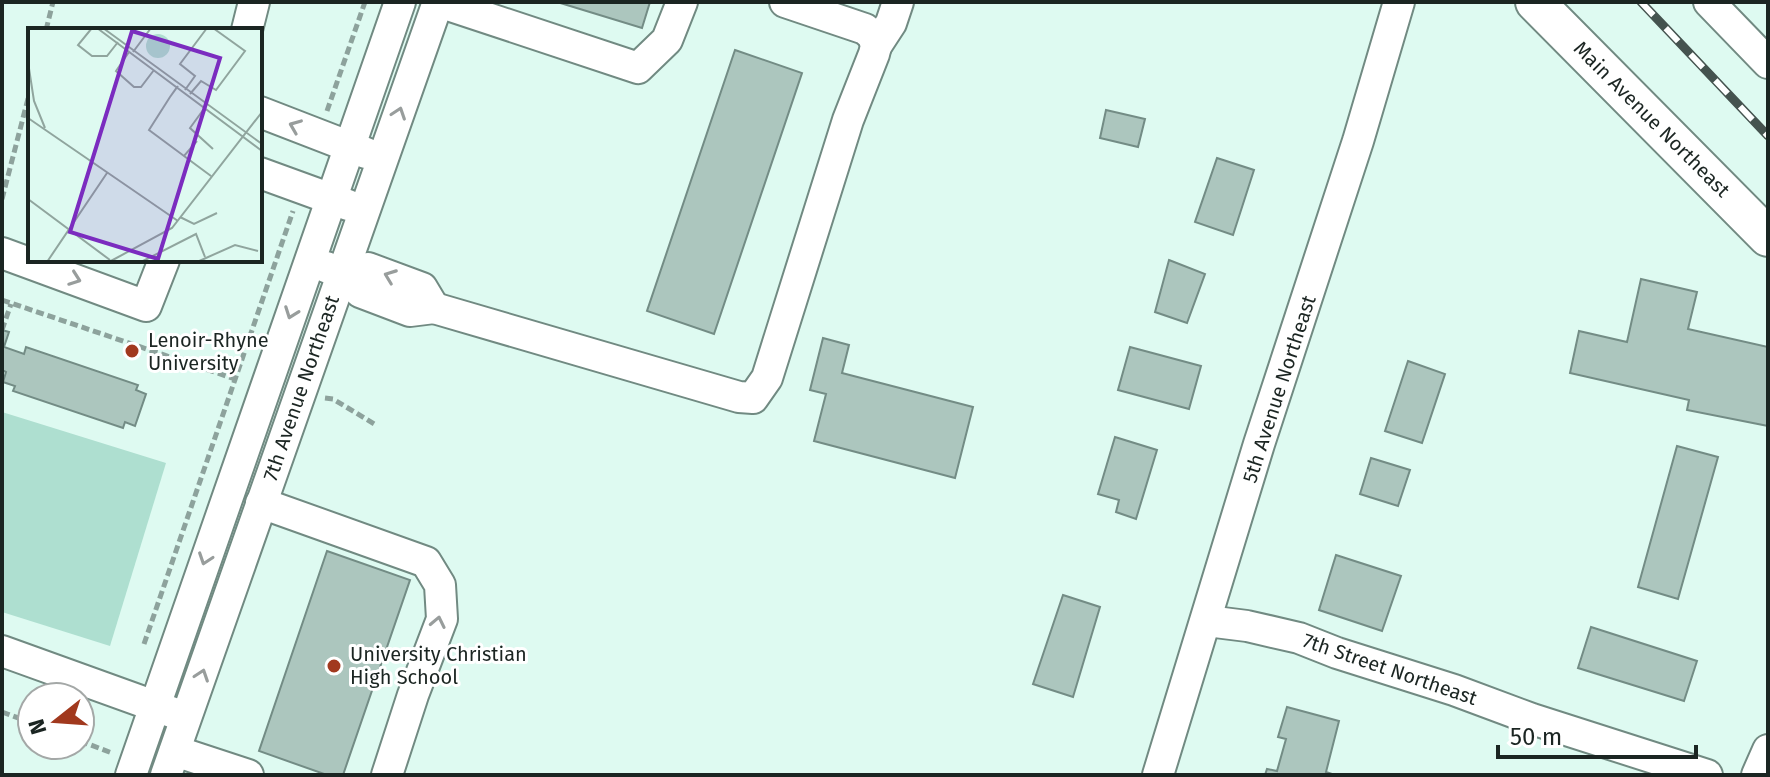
<svg xmlns="http://www.w3.org/2000/svg" width="1770" height="777" font-family="'Fira Sans',sans-serif">
<rect width="100%" height="100%" fill="#defaf1"/>
<polygon fill="#aedfd0" points="2,412 166,463 110,646 2,612"/>
<g fill="#acc6be" stroke="#738c85" stroke-width="2">
<polygon points="557,2 650,2 642,28"/>
<polygon points="735,50 802,73 714,334 647,311"/>
<polygon points="1106,110 1145,119 1138,147 1100,138"/>
<polygon points="1217,158 1254,170 1233,235 1195,222"/>
<polygon points="1169,260 1205,274 1187,323 1155,312"/>
<polygon points="1641,279 1697,292 1688,329 1768,347 1768,426 1687,410 1689,400 1570,373 1579,331 1627,342"/>
<polygon points="2,330 9,332 4,347 24,354 26,347 138,385 136,390 146,394 135,426 125,422 123,428 13,391 15,386 3,382 6,372 2,370"/>
<polygon points="823,338 849,345 842,373 973,407 955,478 814,441 826,394 810,390"/>
<polygon points="1130,347 1201,366 1189,409 1118,390"/>
<polygon points="1408,361 1445,374 1422,443 1385,431"/>
<polygon points="1115,437 1157,450 1136,519 1116,512 1119,500 1098,494"/>
<polygon points="1677,446 1718,457 1678,599 1638,587"/>
<polygon points="1371,458 1410,470 1398,506 1360,494"/>
<polygon points="327,551 410,580 343,775 327,775 259,751"/>
<polygon points="1336,555 1401,576 1382,631 1319,610"/>
<polygon points="1063,595 1100,607 1073,697 1033,684"/>
<polygon points="1591,627 1697,661 1684,701 1578,668"/>
<polygon points="1287,707 1339,721 1326,772 1335,775 1265,775 1267,769 1277,771 1286,739 1278,737"/>
</g>
<g fill="none" stroke-linecap="round" stroke-linejoin="round">
<g stroke="#718a82" stroke-width="34">
<g id="minor">
<polyline points="439,2 638,68 667,40 682,2"/>
<polyline points="1709,2 1768,63"/>
<polyline points="247,30 254,2"/>
<polyline points="876,46 891,23 898,2"/>
<polyline points="260,112 366,153"/>
<polyline points="260,173 348,205"/>
<polyline points="2,253 146,306 164,260"/>
<polyline points="326,267 341,273 360,292 410,311 434,308 422,288 368,268 341,273"/>
<polyline points="434,308 739,397 753,398 767,378 848,120 874,54 876,46 873,36 865,29 785,2"/>
<polyline points="261,503 426,562 440,585 442,619 413,695 387,775"/>
<polyline points="1207,621 1247,626 1299,638 1337,653 1454,690 1532,719 1707,775"/>
<polyline points="2,651 174,713"/>
<polyline points="175,751 248,775"/>
<polyline points="131,775 400,2"/>
<polyline points="166,775 438,2"/>
<polyline points="1158,775 1259,444 1358,141 1399,2"/>
<polyline points="1757,775 1768,750"/>
</g>
</g>
<g stroke="#718a82" stroke-width="42">
<polyline id="major" points="1535,2 1768,237"/>
</g>
<g stroke="#8da29c" stroke-width="5" stroke-dasharray="8 4" stroke-linecap="butt">
<polyline points="46,30 53,2"/>
<polyline points="327,111 365,2"/>
<polyline points="2,199 30,91"/>
<polyline points="2,300 235,379"/>
<polyline points="2,330 11,304"/>
<polyline points="325,398 333,399 376,425"/>
<polyline points="144,644 293,211"/>
<polyline points="2,712 32,723"/>
<polyline points="80,741 112,753"/>
</g>
<use href="#minor" stroke="#fff" stroke-width="30"/>
<use href="#major" stroke="#fff" stroke-width="38"/>
<g stroke="#45534f" stroke-width="9">
<polyline id="rail" points="1641,2 1768,136"/>
</g>
<use href="#rail" stroke="#fff" stroke-width="6" stroke-dasharray="18" stroke-linecap="butt"/>
</g>
<defs><path id="oneway-chevron" d="M-2-3.5L2.5 0L-2 3.5" fill="none" stroke-width="1.6" stroke-linecap="round" stroke-linejoin="round" transform="scale(2)"/></defs>
<g stroke="#989d9c">
<use href="#oneway-chevron" transform="translate(399 113) rotate(-71)"/>
<use href="#oneway-chevron" transform="translate(295 126) rotate(-158)"/>
<use href="#oneway-chevron" transform="translate(390 276) rotate(-159)"/>
<use href="#oneway-chevron" transform="translate(75 279) rotate(20)"/>
<use href="#oneway-chevron" transform="translate(291 313) rotate(110)"/>
<use href="#oneway-chevron" transform="translate(205 559) rotate(109)"/>
<use href="#oneway-chevron" transform="translate(438 622) rotate(-78)"/>
<use href="#oneway-chevron" transform="translate(202 675) rotate(-71)"/>
</g>
<g fill="#a1391e" stroke="#fff" stroke-width="3">
<circle cx="132" cy="351" r="8"/>
<circle cx="334" cy="666" r="8"/>
</g>
<g text-anchor="middle" stroke-width="6" stroke-linejoin="round" paint-order="stroke">
<g font-size="20" fill="#1b2522" stroke="#fff">
<text transform="translate(1652 119) rotate(45)" y="7">Main Avenue Northeast</text>
<text transform="translate(301 388) rotate(-71)" y="7">7th Avenue Northeast</text>
<text transform="translate(1279 389) rotate(-72)" y="7">5th Avenue Northeast</text>
<text transform="translate(1390 669) rotate(19)" y="7">7th Street Northeast</text>
</g>
<g font-size="20" fill="#1b2522" stroke="#fff" text-anchor="start">
<text x="148" y="347">Lenoir-Rhyne<tspan x="148" dy="23">University</tspan></text>
<text x="350" y="661">University Christian<tspan x="350" dy="23">High School</tspan></text>
</g>
</g>
<g transform="translate(28 28)">
<rect width="234" height="234" fill="#defaf1"/>
<path d="M118 18a12 12 0 1 1 24 0a12 12 0 1 1-24 0Z" fill="#aedfd0"/>
<path fill="none" stroke="#90a59e" stroke-width="2" d="M64 0 50 17 64 28H79L90 14M69 0 234 123M75 0 234 116M101 24 88 43 106 59H113L126 42M105 24 123 0M0 34 6 73 17 100M149 59 142 69 150 58M157 62 167 48 152 36 179 0M162 66 173 53 188 62 217 23 185 0M142 69 121 102 156 128 169 113M178 78 162 100 185 121M0 90 150 193M156 128 183 148M0 171 82 232M152 189 166 196 189 185M19 234 79 145M81 234 144 200 234 84M113 234 168 206 177 229M169 234 207 217 230 223"/>
<path fill="#7b2cbf" fill-opacity="0.15" stroke="#7b2cbf" stroke-width="4" d="M104 3 192 30 130 231 42 204Z"/>
<rect width="234" height="234" fill="none" stroke="#1b2522" stroke-width="4"/>
</g>
<rect width="1770" height="777" fill="none" stroke="#1b2522" stroke-width="8"/>
<g transform="translate(56 721) rotate(253)"><circle r="38" fill="#ffffff" stroke="#a4a8a7" stroke-width="2"/>
<path d="M0-6L14 30L0 20L-14 30Z" fill="#a1391e"/>
<text y="-12" font-size="22" font-weight="bold" text-anchor="middle" fill="#1b2522">N</text>
</g>
<path d="M1498 745v12h198v-12" fill="none" stroke="#1b2522" stroke-width="4"/>
<text x="1510" y="745" font-size="24" fill="#1b2522" stroke="#ffffff" stroke-width="6" paint-order="stroke">50 m</text>
</svg>
